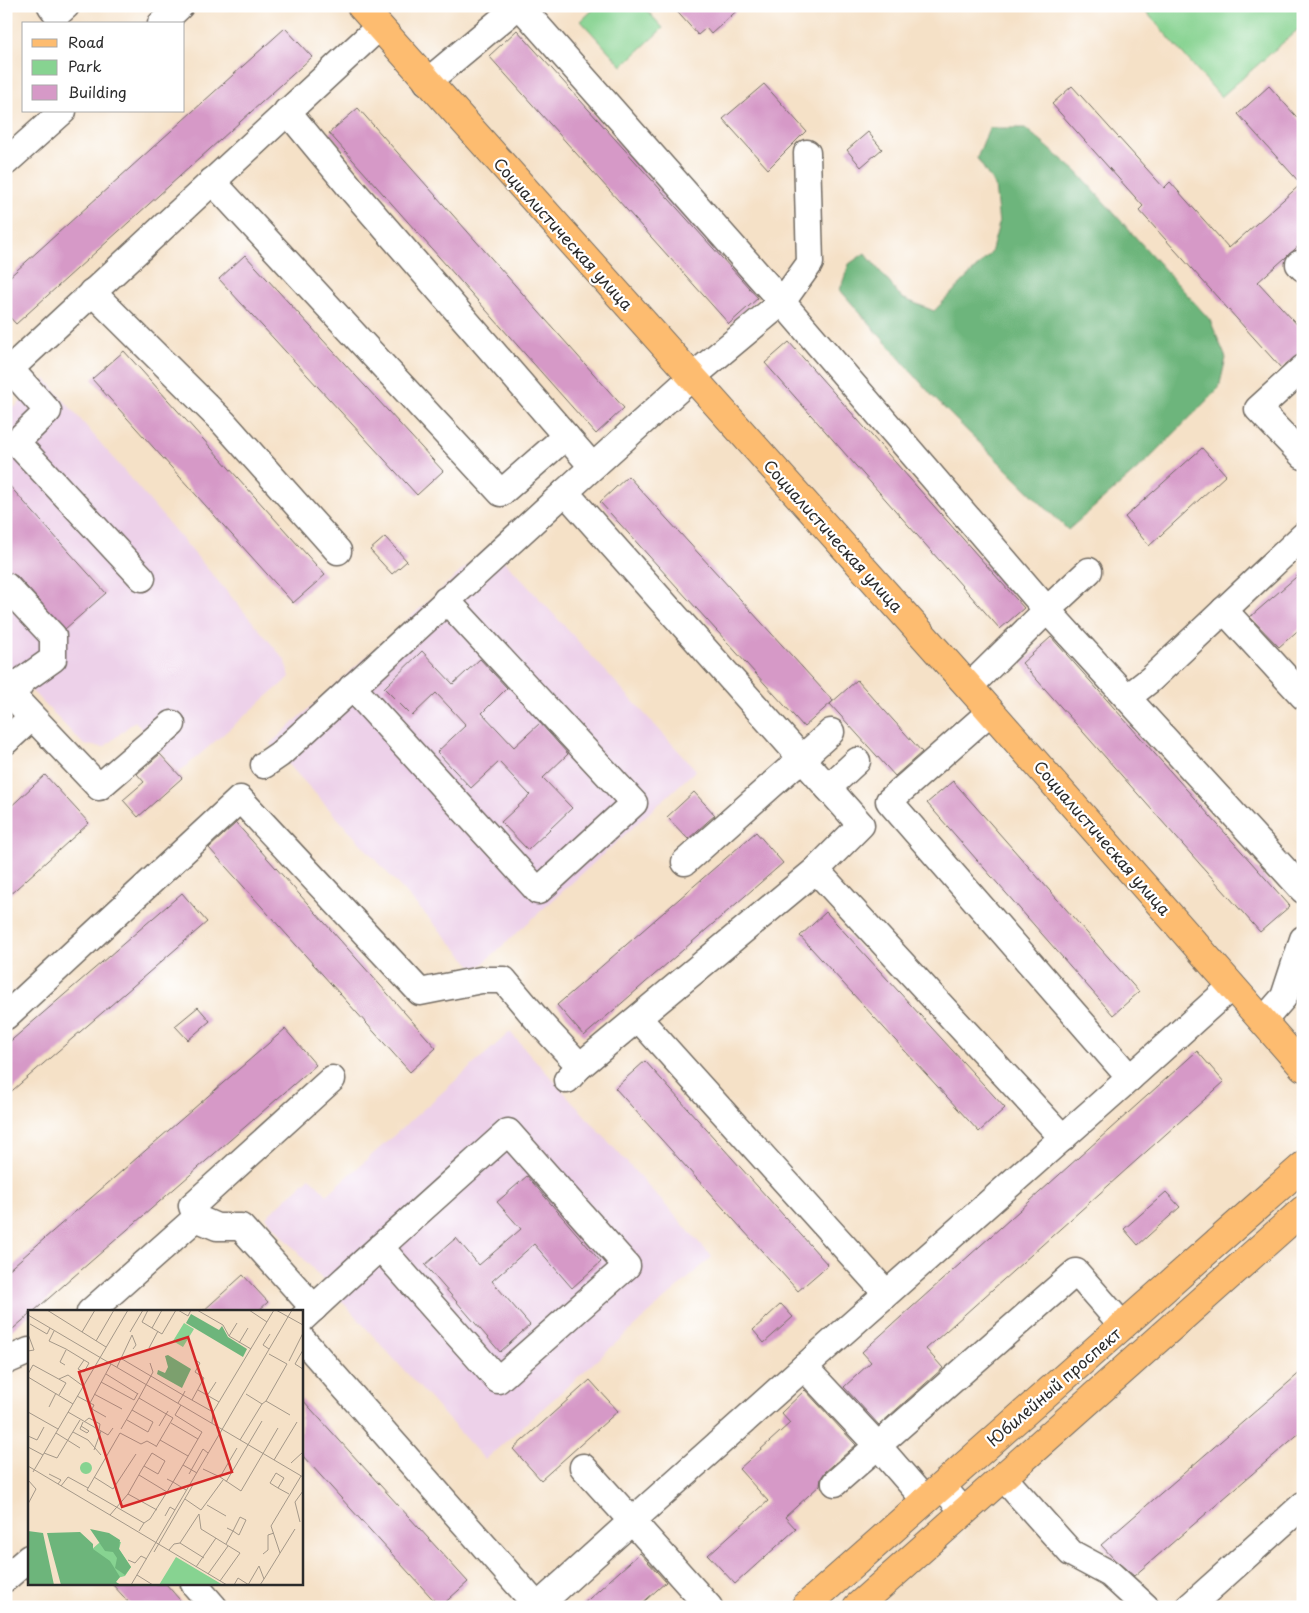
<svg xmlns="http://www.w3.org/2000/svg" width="1309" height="1613" font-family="'Playpen Sans',sans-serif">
<rect width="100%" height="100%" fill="#fff"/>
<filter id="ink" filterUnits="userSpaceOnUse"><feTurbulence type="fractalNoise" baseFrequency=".02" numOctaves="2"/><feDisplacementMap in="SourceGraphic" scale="10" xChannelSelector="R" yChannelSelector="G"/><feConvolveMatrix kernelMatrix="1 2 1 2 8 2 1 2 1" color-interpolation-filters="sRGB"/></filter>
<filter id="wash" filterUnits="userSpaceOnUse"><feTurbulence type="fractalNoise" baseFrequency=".0096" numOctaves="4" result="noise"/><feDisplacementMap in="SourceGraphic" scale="20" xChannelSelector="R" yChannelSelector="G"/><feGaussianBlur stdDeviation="1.12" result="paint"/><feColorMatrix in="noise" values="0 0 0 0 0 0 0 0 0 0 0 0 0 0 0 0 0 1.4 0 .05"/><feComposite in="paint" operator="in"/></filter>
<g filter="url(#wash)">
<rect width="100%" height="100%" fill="#f5e1c7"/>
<g fill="#edd1e9">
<polygon points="46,379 285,660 290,677 178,773 135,721 104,747 84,745 6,664 6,399 14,408"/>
<polygon points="490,545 696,770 476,970 270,744"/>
<polygon points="510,1032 712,1257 485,1460 266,1217 310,1177 327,1195"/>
</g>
<g fill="#87d391" stroke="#597f5e">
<polygon points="597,6 643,6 663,28 622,66 581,21"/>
<polygon points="1141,6 1303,6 1303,25 1221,97"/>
</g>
<polygon fill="#6db57b" stroke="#4c7053" points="989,128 1025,128 1077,172 1210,320 1226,358 1219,388 1147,461 1068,530 935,399 840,290 849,264 865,253 902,298 934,311 991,253 999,224 995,186 977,158"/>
<g id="blocks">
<g fill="#d699c7">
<polygon points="672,6 742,6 711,34 706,28 698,35"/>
<polygon points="285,28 312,57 16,324 6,313 6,280"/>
<polygon points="517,30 758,298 729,324 489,56"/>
<polygon points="764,84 806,131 768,169 723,119"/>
<polygon points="1072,86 1164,188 1170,182 1229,248 1301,184 1238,114 1269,86 1303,124 1303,242 1258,282 1303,331 1303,351 1301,353 1281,368 1139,210 1143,206 1052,104"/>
<polygon points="358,108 624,408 596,434 329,133"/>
<polygon points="868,132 882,149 861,167 847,150"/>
<polygon points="245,255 443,471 417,495 219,279"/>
<polygon points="789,342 1024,608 1000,629 765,363"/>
<polygon points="124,351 325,575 293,603 92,379"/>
<polygon points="1202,448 1226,475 1149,546 1125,517"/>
<polygon points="628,476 833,701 804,727 600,502"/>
<polygon points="6,482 106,593 65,629 17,576 6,571"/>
<polygon points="385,537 407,561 392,574 370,550"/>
<polygon points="1303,571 1303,626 1279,647 1250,617"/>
<polygon points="1051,637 1290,906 1260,932 1022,663"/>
<polygon points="422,651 453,684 480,659 507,688 482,713 514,747 540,723 568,754 543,778 572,808 528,850 501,822 530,795 499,762 471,788 437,752 466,725 436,693 412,716 384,688"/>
<polygon points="857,680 922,752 895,776 830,704"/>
<polygon points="160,754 182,778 138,817 123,800 144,782 137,774"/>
<polygon points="45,775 89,823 6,898 6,811"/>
<polygon points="953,781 1139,992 1113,1015 927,803"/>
<polygon points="694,792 715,815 688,839 667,817"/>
<polygon points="236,823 436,1048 410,1072 209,848"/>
<polygon points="756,832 783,863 584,1036 557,1005"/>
<polygon points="182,893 207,922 6,1096 6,1045"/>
<polygon points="826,912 1005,1108 979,1132 800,936"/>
<polygon points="198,1007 210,1021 188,1040 175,1026"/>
<polygon points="285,1029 316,1065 33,1312 29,1312 29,1315 6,1335 6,1272"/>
<polygon points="1197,1051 1224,1082 926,1349 943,1368 879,1425 844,1387 871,1362 862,1352"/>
<polygon points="645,1061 828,1265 798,1291 615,1088"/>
<polygon points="527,1176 601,1262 572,1288 534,1244 492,1281 530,1325 500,1352 425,1265 456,1238 479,1265 521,1229 497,1202"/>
<polygon points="1166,1192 1180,1207 1138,1245 1124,1229"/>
<polygon points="243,1275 268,1302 257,1312 202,1312"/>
<polygon points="781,1304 793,1317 764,1343 753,1330"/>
<polygon points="1303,1370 1303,1430 1134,1576 1114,1559 1101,1545"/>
<polygon points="590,1380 618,1411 541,1480 513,1449"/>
<polygon points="805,1390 856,1445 825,1472 821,1478 820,1485 785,1517 796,1529 735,1584 708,1555 768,1501 739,1469 790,1423 781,1413"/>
<polygon points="301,1398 468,1582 440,1607 301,1454"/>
<polygon points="640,1553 666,1582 638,1607 580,1607"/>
<polygon points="112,1584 166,1584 186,1607 133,1607"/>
</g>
</g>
</g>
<g filter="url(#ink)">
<use href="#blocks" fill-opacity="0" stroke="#726b62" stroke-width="1"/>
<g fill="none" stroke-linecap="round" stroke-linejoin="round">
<g stroke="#726b62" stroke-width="29">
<g id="minor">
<polyline points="51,6 57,14 66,6"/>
<polyline points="520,6 782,302 1047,610 1089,571"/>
<polyline points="161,24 180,6"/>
<polyline points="427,82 518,6"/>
<polyline points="287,111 354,192 592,466"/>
<polyline points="6,162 63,111"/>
<polyline points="212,181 501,493 566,436"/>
<polyline points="1299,264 1303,268"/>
<polyline points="92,292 223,422 338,551"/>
<polyline points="6,364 10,369 379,27"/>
<polyline points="1303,368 1258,409 1303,456"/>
<polyline points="10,369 48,411 16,442 142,578"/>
<polyline points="6,586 53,636 53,659 22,681 13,696"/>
<polyline points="1224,610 1303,696"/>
<polyline points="352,687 538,891 634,803 446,600"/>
<polyline points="969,687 1047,610 1303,890"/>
<polyline points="6,689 99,787 172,724"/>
<polyline points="1128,697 1151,679 1303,536"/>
<polyline points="6,741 32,717"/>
<polyline points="264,765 280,754 565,492"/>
<polyline points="828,788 857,761"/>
<polyline points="685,862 831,732"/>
<polyline points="816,870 1063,1138"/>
<polyline points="6,1016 240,799 420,992 481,980 504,980 541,1024 580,1066"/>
<polyline points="639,1019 886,1293"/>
<polyline points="1263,1021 1284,997 1303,939"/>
<polyline points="1130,1078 1232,986"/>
<polyline points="567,1080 580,1066 816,870 861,825 565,492 691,378 782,302 810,263 807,153"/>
<polyline points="196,1218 217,1227 241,1227 314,1308"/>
<polyline points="90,1312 196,1218 192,1206 332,1079"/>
<path d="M301 1320C369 1256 439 1194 508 1132L627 1266 498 1380 380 1247"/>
<polyline points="301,1338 538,1607"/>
<polyline points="6,1361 29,1351"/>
<polyline points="1003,1477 1071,1553 1110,1574 1146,1607"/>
<polyline points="835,1483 1076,1272 1123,1326"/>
<polyline points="942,1486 964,1512"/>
<polyline points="925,1500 878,1446 804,1367 1130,1078 889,801 990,712"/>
<polyline points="6,1578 29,1558"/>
<polyline points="194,1584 214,1607"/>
<polyline points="538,1606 632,1521 583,1467"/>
<polyline points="709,1607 632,1521 804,1367"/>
<polyline points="1189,1607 1303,1505"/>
</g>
</g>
<g stroke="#726b62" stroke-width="30">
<g id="major">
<polyline points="361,6 979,698 1303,1067"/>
<polyline points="805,1607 1303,1166"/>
<polyline points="857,1607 1303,1210"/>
</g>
</g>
<use href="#minor" stroke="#fff" stroke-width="26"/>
<use href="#major" stroke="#fdbc70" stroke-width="28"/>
</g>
</g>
<g text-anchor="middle" stroke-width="4.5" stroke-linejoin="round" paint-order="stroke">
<g font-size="16" fill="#2b2b2b" stroke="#fff">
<text transform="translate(563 234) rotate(48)" y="6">Социалистическая улица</text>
<text transform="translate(833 536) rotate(48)" y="6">Социалистическая улица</text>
<text transform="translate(1102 838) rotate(49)" y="6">Социалистическая улица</text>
<text transform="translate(1054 1387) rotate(-41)" y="6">Юбилейный проспект</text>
</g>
</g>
<g transform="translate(28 1310)">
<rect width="275" height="275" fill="#f5e1c7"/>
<path d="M156 13 166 19 155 37 145 31ZM52 158a6 6 0 1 1 12 0a6 6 0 1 1-12 0ZM93 232 91 239 103 257 97 266 85 269 63 240 71 233ZM148 247 195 275H131Z" fill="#87d391"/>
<path d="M163 4 191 20 194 16 200 27 219 39 215 47 158 13ZM140 45 163 59 154 78 129 64 130 60 137 63 140 57 137 46ZM62 219 81 223 92 230 91 239 103 257 97 265 87 258 89 248 85 242 77 241ZM0 221 15 223 26 275H0ZM52 222 65 234V239L82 251 92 267 88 272 93 275H33L19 223Z" fill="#6db57b"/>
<path fill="none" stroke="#a49889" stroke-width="1" d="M19 0 78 37M120 0 114 12 134 24 148 0M150 0 160 6 163 0M169 0 195 15 201 26M221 0 239 12M248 0 275 15M0 5 275 167M209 13 201 26 223 39M2 14 19 24 22 18M124 18 134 0M26 21 21 31 38 39 61 53 56 62 50 59 56 50M54 22 67 0M102 22 115 0M0 24 6 40 0 41M68 31 86 0M211 33 220 18M121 38 130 21M241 39 235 35 242 24M275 40 267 54 275 59M94 49 155 85 157 81M261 51 275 23M122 53 125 62 111 88 145 108 128 137M37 55 32 52 38 40M89 57 104 25 108 35 105 39M0 64 5 55 38 73 31 85M78 64 110 84M0 67 45 94M31 69 40 65 55 76M73 72 106 90 110 83M170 80 191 92M66 84 94 99M49 86 62 93 83 54M179 86 188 72M164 90 176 68 167 62 172 53 166 49M238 91 259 54 241 44M62 93 66 95 64 99 78 107M150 93 155 85 185 102 184 113M234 94 238 91 262 105M153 95 147 105 174 122 155 155 169 163M21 97 28 83M0 102 30 119M40 102 80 125 85 118M185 102 246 0M99 110 120 122 125 112 104 100M56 112 61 108 72 114 71 120M143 113 170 129M53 116 61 121 59 123 52 119 55 112M131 116 140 101M93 119 111 88M45 122 60 130 73 145M28 123 52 138M0 126 9 130 16 117M132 130 160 146M212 130 234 94 218 84M0 137 15 145M66 140 73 121M16 143 29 148 52 110M246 150 269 112M263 153 275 142M155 155 145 172 158 180M0 156 199 275M116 156 130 164 137 151 124 143 116 156 113 161 100 184 129 200M175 159 192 167 209 138M5 162 100 0M21 164 33 170 30 174M161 164 175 139 180 143M111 165 139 182 122 209 116 213M66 167 85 179 108 144M192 167 213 181 250 118M139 169 145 172 139 182M0 170 8 179 0 194M198 172 234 111M33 176 40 167 60 178M250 178 242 173 248 163 256 168 250 178 261 184M157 189 173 200 195 170M179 195 198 206M171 204 173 219 212 243 192 271M82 205 100 184M137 206 142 197 147 200M272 212 267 192 275 181M111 221 116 213 59 180 92 123 113 134 119 131 128 136M152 233 176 248M198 234 205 221 212 207 218 210 211 225 205 221 199 218M141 240 146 234 152 233 171 204M126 242 166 173M252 243 243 216 273 166M235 244 240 240V225L246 223M100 250 107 253 113 246 119 249M168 257 188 228M180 264 200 236M109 265 125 275M236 269 267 219M103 275 264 0M206 275 210 268 221 275M220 275 231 256 236 269 232 275"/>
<path fill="#d62828" fill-opacity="0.15" stroke="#d62828" stroke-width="2.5" d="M160 27 204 162 94 197 51 62Z"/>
<rect width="275" height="275" fill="none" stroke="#2b2b2b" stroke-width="2.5"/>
</g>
<rect width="1309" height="1613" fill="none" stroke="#fff" stroke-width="25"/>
<rect x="22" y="22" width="162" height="90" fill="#ffffff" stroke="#aaaaaa"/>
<rect x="32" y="39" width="25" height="8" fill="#fdbc70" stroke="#aaaaaa"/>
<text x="68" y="48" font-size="15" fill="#2b2b2b">Road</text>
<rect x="32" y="60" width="25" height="15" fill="#87d391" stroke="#aaaaaa"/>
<text x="68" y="72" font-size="15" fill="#2b2b2b">Park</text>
<rect x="32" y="85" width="25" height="15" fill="#d699c7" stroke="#aaaaaa"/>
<text x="68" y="98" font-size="15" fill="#2b2b2b">Building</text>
</svg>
